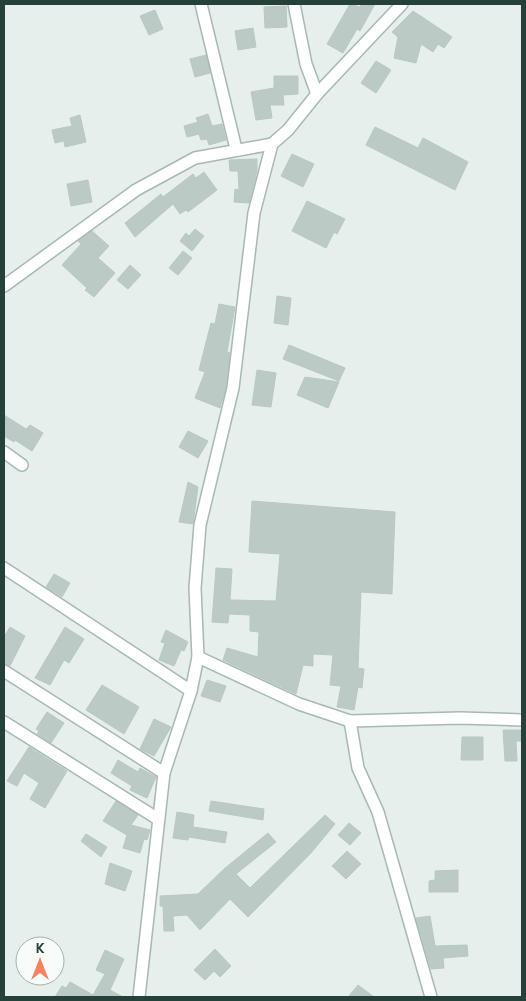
<svg xmlns="http://www.w3.org/2000/svg" width="526" height="1001" font-family="'Space Grotesk',sans-serif">
<rect width="100%" height="100%" fill="#e6efeb"/>
<g fill="#bbcac4" stroke="#b8c9c2">
<polygon points="350,4 360,7 361,4 375,4 360,31 357,29 343,53 327,44"/>
<polygon points="286,6 287,27 265,28 264,7"/>
<polygon points="155,10 163,29 149,35 140,16"/>
<polygon points="413,11 452,37 444,48 438,44 433,52 421,44 416,63 394,58 398,37 392,32"/>
<polygon points="253,28 256,47 238,50 235,31"/>
<polygon points="206,55 210,73 195,77 190,59"/>
<polygon points="376,61 391,70 376,93 361,83"/>
<polygon points="274,76 298,76 298,94 283,95 284,105 270,105 272,118 256,120 251,92 274,88"/>
<polygon points="208,114 212,126 222,124 226,140 209,145 207,139 201,140 199,134 187,137 184,126 198,122 196,118"/>
<polygon points="80,115 86,142 65,147 64,141 55,143 52,130 72,126 70,118"/>
<polygon points="375,127 418,148 423,138 468,162 455,190 366,145"/>
<polygon points="292,154 314,164 303,187 281,176"/>
<polygon points="257,159 257,171 249,203 234,202 235,189 239,190 238,171 230,171 229,160"/>
<polygon points="204,172 217,190 188,212 186,210 180,214 173,204 135,237 125,223 161,194 163,197 193,174 196,178"/>
<polygon points="88,180 92,202 71,206 67,184"/>
<polygon points="307,201 345,219 337,234 334,232 326,248 292,231"/>
<polygon points="195,229 204,236 192,251 180,241 186,233 189,236"/>
<polygon points="92,231 109,246 98,258 115,273 94,297 85,290 87,288 62,265 81,244 78,241"/>
<polygon points="183,251 192,258 178,275 169,268"/>
<polygon points="130,265 141,275 128,289 117,280"/>
<polygon points="277,296 291,298 288,325 274,323"/>
<polygon points="219,304 235,307 227,352 230,353 226,387 220,408 195,398 205,372 199,370 211,323 215,324"/>
<polygon points="289,345 345,368 339,381 283,359"/>
<polygon points="257,370 276,373 271,407 252,405"/>
<polygon points="305,377 339,382 328,408 297,395"/>
<polygon points="4,415 26,429 30,425 43,433 32,451 15,440 14,442 4,436"/>
<polygon points="188,431 208,441 198,458 179,447"/>
<polygon points="188,482 198,487 193,524 179,522"/>
<polygon points="252,501 395,512 392,594 361,592 358,668 364,669 362,688 358,687 354,710 337,707 341,686 330,685 333,655 313,654 313,666 303,665 296,694 223,660 227,648 258,657 259,632 250,631 250,615 229,614 228,623 212,622 216,568 232,569 230,600 276,601 280,554 249,552"/>
<polygon points="54,574 70,583 62,597 46,587"/>
<polygon points="10,627 25,636 10,666 4,664 4,637"/>
<polygon points="65,627 84,639 69,663 64,660 50,685 35,678"/>
<polygon points="166,630 188,642 184,651 181,650 174,666 159,660 165,643 161,642"/>
<polygon points="207,680 226,686 220,702 201,696"/>
<polygon points="102,685 139,707 124,734 86,710"/>
<polygon points="47,712 64,723 51,743 37,734 39,731 36,729"/>
<polygon points="154,719 171,727 154,756 140,749"/>
<polygon points="503,730 522,730 522,741 516,741 517,761 505,761"/>
<polygon points="462,737 483,737 483,760 461,760"/>
<polygon points="29,747 67,771 45,808 30,799 39,783 24,773 17,786 7,781"/>
<polygon points="118,760 138,772 140,768 156,777 147,798 130,790 132,786 111,773"/>
<polygon points="116,801 138,815 131,825 150,830 147,840 144,839 140,853 123,848 127,835 103,821"/>
<polygon points="211,801 264,809 263,820 209,811"/>
<polygon points="177,812 194,815 193,827 227,832 225,843 189,837 188,840 173,838"/>
<polygon points="325,815 335,824 311,853 248,917 230,899 200,930 187,915 173,916 174,931 164,931 163,906 160,906 160,896 198,894 224,869 268,833 276,842 236,874 250,888"/>
<polygon points="349,823 361,833 350,845 338,835"/>
<polygon points="86,834 107,847 101,857 81,841"/>
<polygon points="347,851 361,864 346,879 332,866"/>
<polygon points="110,863 132,871 125,891 105,884"/>
<polygon points="458,870 458,892 429,892 429,881 435,880 435,871"/>
<polygon points="430,916 435,946 467,945 468,956 443,958 444,968 431,969 416,918"/>
<polygon points="215,949 231,966 220,977 214,971 205,980 194,970"/>
<polygon points="105,950 124,959 110,990 123,997 55,997 62,986 66,988 70,982 93,995 105,974 96,970"/>
<polygon points="358,985 374,997 348,997"/>
</g>
<g fill="none" stroke-linecap="round" stroke-linejoin="round">
<g stroke="#a8b8b2" stroke-width="14">
<g id="minor">
<polyline points="201,4 236,149"/>
<polyline points="294,4 306,64 317,94"/>
<polyline points="4,286 136,190 195,158 272,144"/>
<polyline points="4,452 22,465"/>
<polyline points="4,568 191,691"/>
<polyline points="198,657 299,704 350,721 460,718 522,720"/>
<polyline points="4,671 164,773"/>
<polyline points="350,721 358,768 378,812 431,997"/>
<polyline points="4,722 158,819"/>
<polyline points="139,997 164,773 191,691 198,657 195,588 200,525 233,388 254,213 272,144 288,130 317,94 402,4"/>
</g>
</g>
<use href="#minor" stroke="#fff" stroke-width="11"/>
</g>
<rect width="526" height="1001" fill="none" stroke="#24423a" stroke-width="10"/>
<g transform="translate(40 961)"><circle r="24" fill="#f7fbf9" stroke="#a3b1ad"/>
<path d="M0-4L9 19L0 12L-9 19Z" fill="#f4845f"/>
<text y="-8" font-size="14" font-weight="bold" text-anchor="middle" fill="#24423a">K</text>
</g>
</svg>
